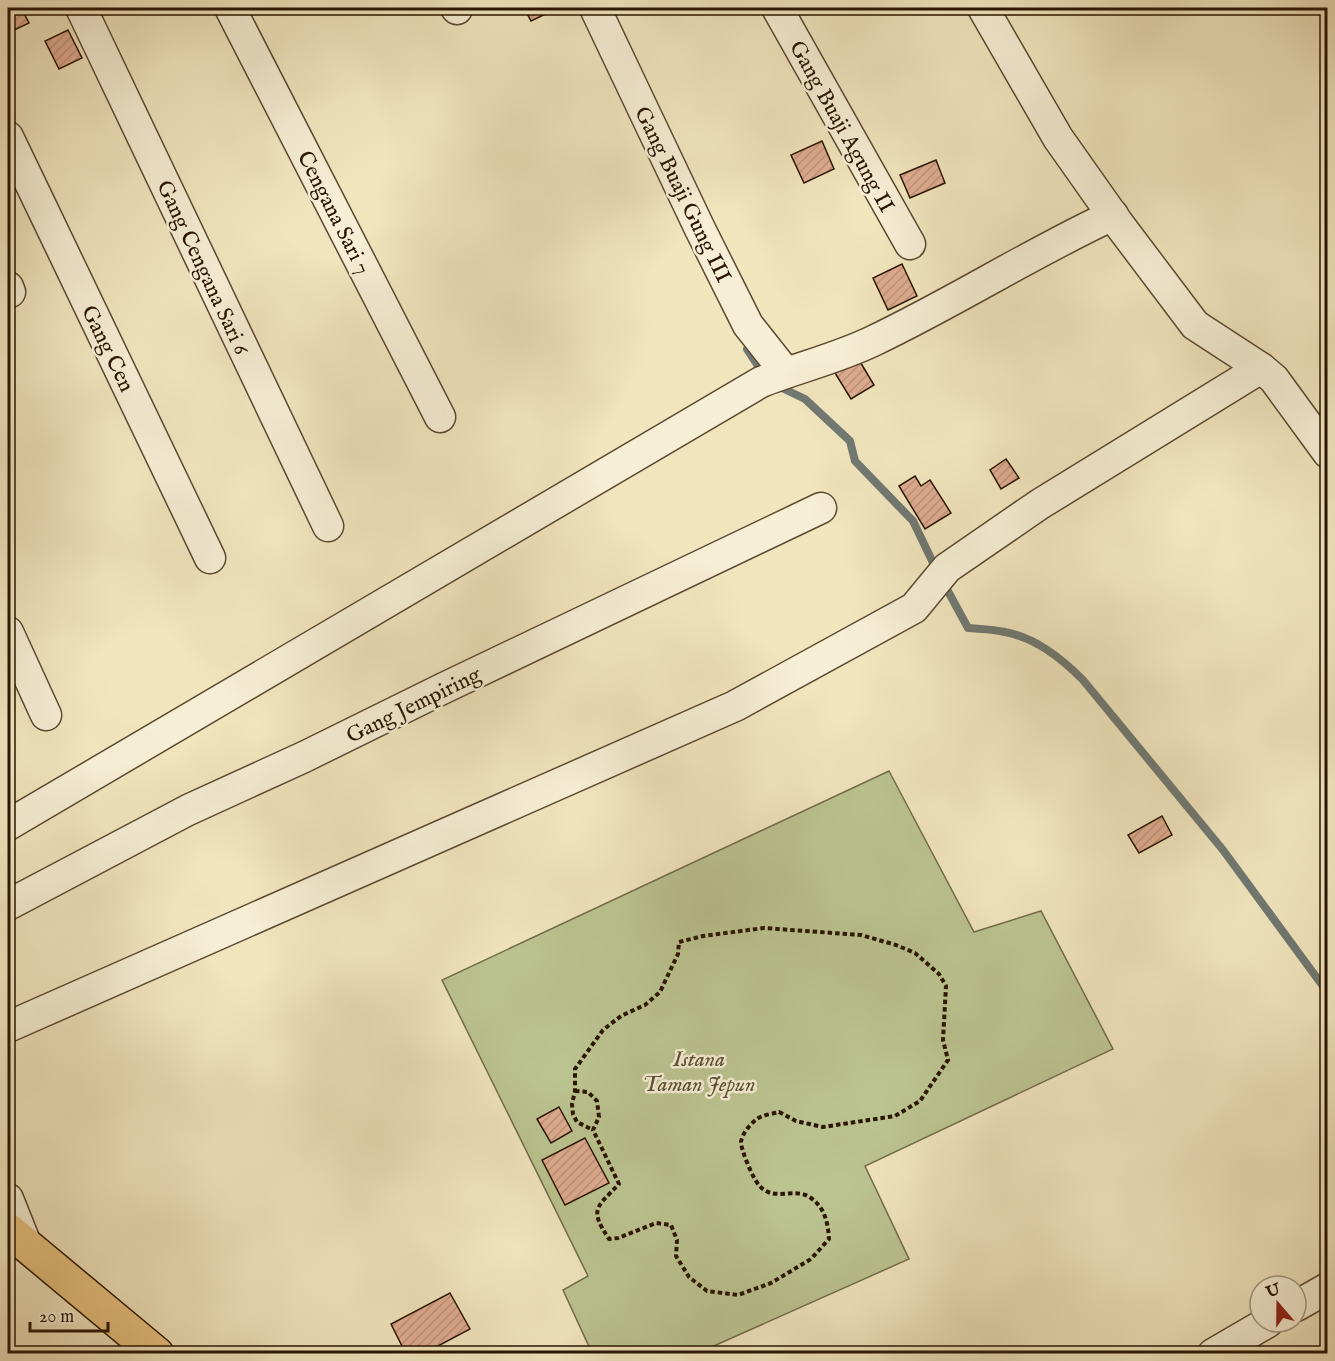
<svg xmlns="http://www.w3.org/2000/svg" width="1335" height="1361" font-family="'IM FELL English',serif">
<defs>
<pattern id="building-hatch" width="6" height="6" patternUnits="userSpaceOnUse" patternTransform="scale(1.5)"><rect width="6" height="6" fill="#dfac90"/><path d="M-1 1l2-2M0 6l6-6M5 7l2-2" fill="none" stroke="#bf937b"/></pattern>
</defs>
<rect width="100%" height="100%" fill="#f1e5be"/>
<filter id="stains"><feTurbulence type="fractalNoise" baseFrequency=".00333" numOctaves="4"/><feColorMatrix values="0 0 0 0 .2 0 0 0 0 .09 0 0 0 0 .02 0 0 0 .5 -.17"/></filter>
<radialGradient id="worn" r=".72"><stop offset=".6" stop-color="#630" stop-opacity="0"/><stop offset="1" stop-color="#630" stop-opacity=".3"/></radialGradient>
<polygon fill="#bbc491" stroke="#726c4a" stroke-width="1.5" points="889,771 974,932 1041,911 1113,1049 865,1166 909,1259 698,1353 592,1353 563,1290 588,1276 442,980"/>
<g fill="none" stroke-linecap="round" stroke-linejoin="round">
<g stroke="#707972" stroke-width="8">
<polyline points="747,349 764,375"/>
<polyline points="778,386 805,399 850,441 855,461 913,521 936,569"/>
<path d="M943 582 968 628C980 629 993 629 1005 632 1036 638 1061 658 1083 680L1223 850 1328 993"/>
</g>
</g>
<g fill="url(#building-hatch)" stroke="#291502" stroke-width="1.5">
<polygon points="8,8 21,8 29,23 8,33"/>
<polygon points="524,8 558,8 531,21"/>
<polygon points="68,30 82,58 59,69 45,41"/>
<polygon points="822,141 834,169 804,183 791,155"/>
<polygon points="936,160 945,183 910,198 900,175"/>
<polygon points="902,264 917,296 888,310 873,278"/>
<polygon points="859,360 874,385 851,399 835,373"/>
<polygon points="1006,459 1019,478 1001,489 990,470"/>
<polygon points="915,476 921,486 930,480 951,513 925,529 899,486"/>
<polygon points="1162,816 1172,835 1139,853 1128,835"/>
<polygon points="559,1107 572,1131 551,1143 537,1119"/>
<polygon points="585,1138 609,1183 565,1205 542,1160"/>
<polygon points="450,1293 470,1329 423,1354 406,1354 391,1324"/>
</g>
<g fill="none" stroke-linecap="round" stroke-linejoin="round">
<g stroke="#5b4931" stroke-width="33">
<g id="minor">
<polyline points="81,8 328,526"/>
<polyline points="230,8 440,417"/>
<polyline points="456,8 457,9"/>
<polyline points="595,8 699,227 748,325 786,373"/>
<polyline points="777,8 910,244"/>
<polyline points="983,8 1058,138 1118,223 1195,325 1261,368 1274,379 1328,453"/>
<polyline points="8,137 210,558"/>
<polyline points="8,287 10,292"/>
<polyline points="8,632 46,715"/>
<path d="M8 825 761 382C797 368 838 358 873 341 955 302 1031 253 1113 215"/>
<polyline points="8,905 188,810 304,757 444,688 821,508"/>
<polyline points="8,1027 735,706 914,608 947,568 1040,504 1261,368"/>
<polyline points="8,1199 26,1244"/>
<polyline points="1296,1306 1328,1288"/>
<polyline points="1213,1354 1268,1322"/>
</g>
</g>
<g stroke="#291502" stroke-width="36">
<polyline id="major" points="8,1230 157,1354"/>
</g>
<path stroke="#291502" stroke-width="4" stroke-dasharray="4.5 3" stroke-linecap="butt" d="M575 1091 588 1092 597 1101 599 1117 593 1130 619 1184C596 1208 589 1209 609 1239L618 1238 656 1223 671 1225 677 1240 676 1256 689 1277 707 1291 738 1295 771 1283 811 1259 829 1239C828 1223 825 1208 811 1198 795 1186 773 1203 759 1185 753 1179 741 1150 741 1142 742 1134 750 1124 757 1119 762 1115 772 1114 779 1112L796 1121 823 1127 895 1116 920 1101 948 1060 943 1040 946 986 939 974 915 953 896 945 861 935 764 928 703 936 679 942 678 954 660 992 645 1005 621 1016 603 1030 575 1069V1091L572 1104 573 1114 577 1122 593 1130"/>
<use href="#minor" stroke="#f6eed5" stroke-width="30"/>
<use href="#major" stroke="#e8c27f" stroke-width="33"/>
</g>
<g text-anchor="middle" stroke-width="5" stroke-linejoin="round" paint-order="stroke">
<g font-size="22" fill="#291502" stroke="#f6eed5">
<text transform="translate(843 126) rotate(61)" y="8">Gang Buaji Agung II</text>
<text transform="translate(684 194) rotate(64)" y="8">Gang Buaji Gung III</text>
<text transform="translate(335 212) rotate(63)" y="8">Cengana Sari 7</text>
<text transform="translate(204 267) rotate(65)" y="8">Gang Cengana Sari 6</text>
<text transform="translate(109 348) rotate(64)" y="8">Gang Cen</text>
<text transform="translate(413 704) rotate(-26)" y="8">Gang Jempiring</text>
</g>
<g font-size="22" font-style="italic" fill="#5c5234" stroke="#f6eed5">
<text x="699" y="1066">Istana<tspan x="699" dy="25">Taman Jepun</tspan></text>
</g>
</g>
<rect width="1335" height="1361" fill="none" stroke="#f1e5be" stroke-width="30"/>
<rect x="9" y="9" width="1317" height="1343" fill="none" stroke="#291502" stroke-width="3"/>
<rect x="15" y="15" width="1305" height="1331" fill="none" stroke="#291502" stroke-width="1.5"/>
<g transform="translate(1278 1304) rotate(340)"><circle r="28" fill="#f6eed5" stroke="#a49781" stroke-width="1.5"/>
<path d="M0-4.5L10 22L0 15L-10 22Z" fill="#8f2418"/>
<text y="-9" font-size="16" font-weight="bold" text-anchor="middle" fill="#291502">U</text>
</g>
<path d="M30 1322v9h78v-9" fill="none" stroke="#291502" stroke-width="3"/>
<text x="39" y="1322" font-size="18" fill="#291502" stroke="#f6eed5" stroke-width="4.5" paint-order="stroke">20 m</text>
<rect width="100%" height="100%" filter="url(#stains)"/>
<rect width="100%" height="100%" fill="url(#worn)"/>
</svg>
